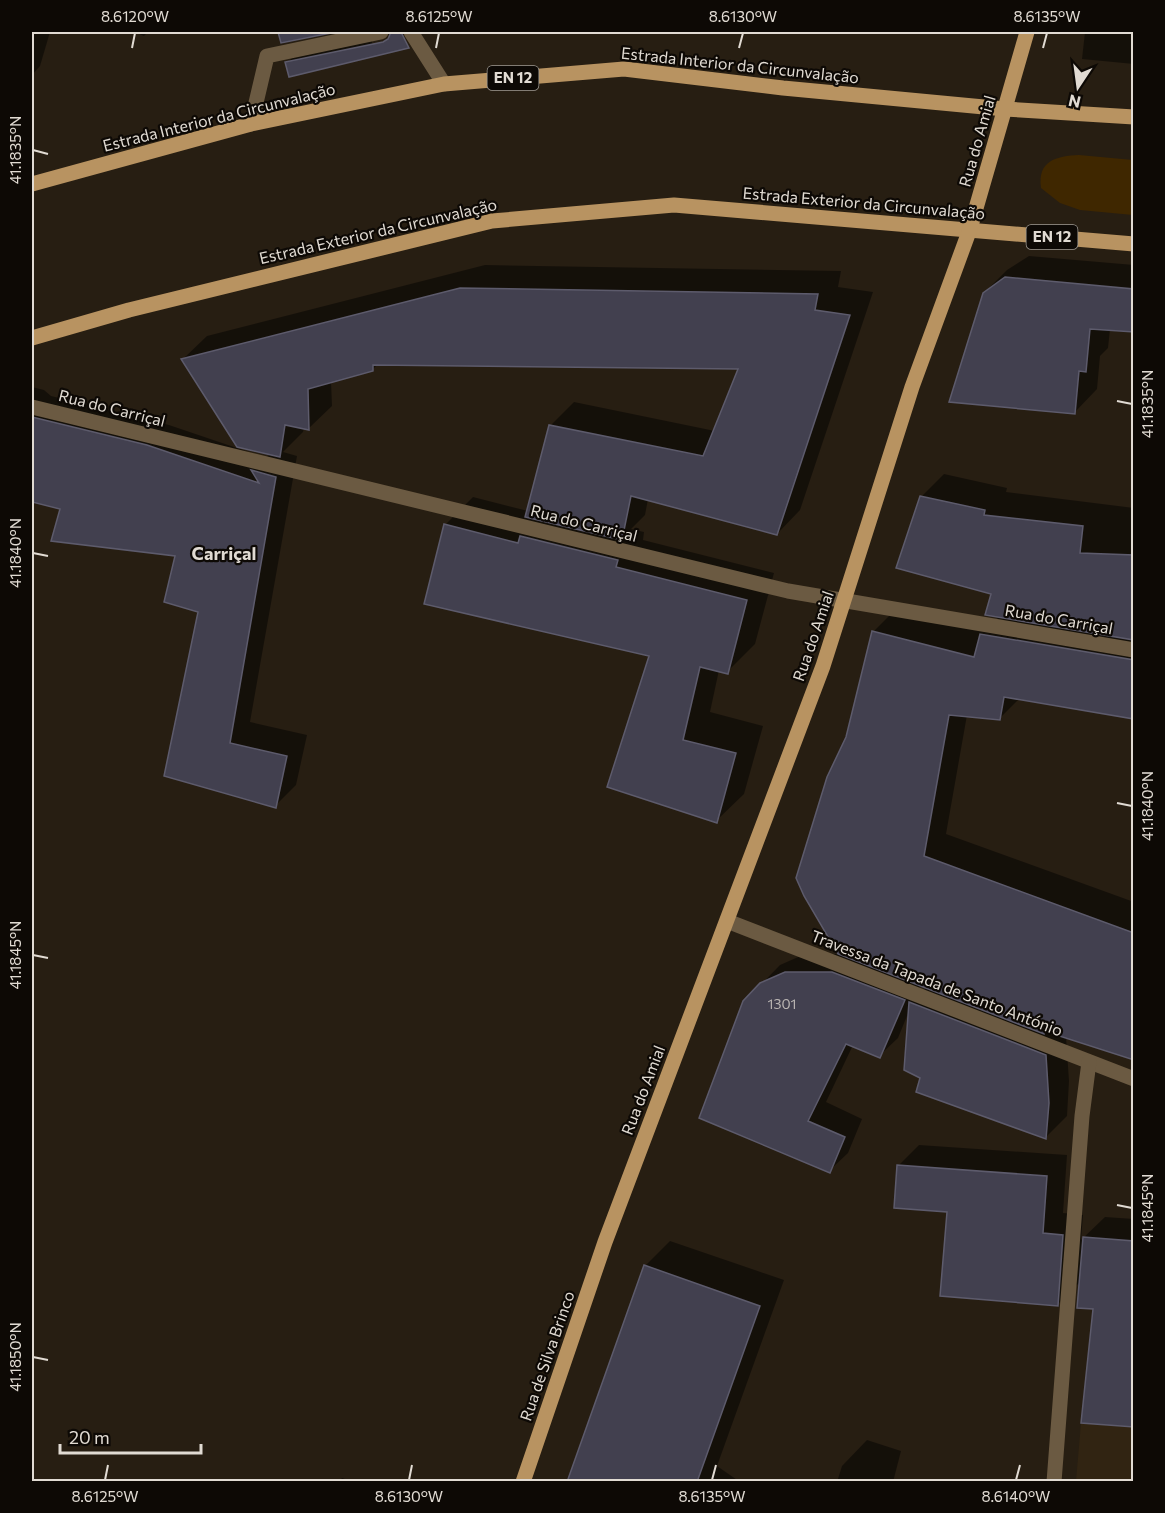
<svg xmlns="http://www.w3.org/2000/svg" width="1165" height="1513" font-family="Commissioner,sans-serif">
<rect width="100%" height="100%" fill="#271e12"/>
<polygon fill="#312412" points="1081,1423 1133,1427 1133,1481 1076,1481"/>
<path fill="#3f2700" d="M1079 155 1133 160V215L1080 210 1060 203 1041 188C1037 161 1056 156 1079 155Z"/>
<g fill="#0007" fill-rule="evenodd">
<polygon points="32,32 50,32 40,66 32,75"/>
<polygon points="134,32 148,32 144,36"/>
<polygon points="279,32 329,32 282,41"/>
<polygon points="1085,32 1134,32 1134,64 1082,59"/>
<polygon points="371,37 373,47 287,63 298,52"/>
<polygon points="1029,256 1134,265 1134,331 1110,329 1108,348 1100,356 1097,389 1075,412 984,293 1007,270"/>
<polygon points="485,265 841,271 838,287 873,292 800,510 777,534 648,499 645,515 631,529 644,532 643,540 774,573 755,644 727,672 719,670 710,712 763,726 744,794 716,821 609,786 651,655 445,525 473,497 528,511 550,426 574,402 715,431 740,367 378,364 372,370 331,381 332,406 308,429 304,428 303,432 283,452 297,456 250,722 307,735 296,785 275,806 165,775 200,610 177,554 62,508 32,501 32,387 44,390 51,396 169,425 266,458 271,453 183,359 207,336"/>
<path d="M944 474 1007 488 1006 492 1134 508V718L1020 698 1000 718 967 715 946 834 1134 902V1059L1066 1037 1069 1081 1067 1116 1046 1137 922 1077 909 1011 898 1038 879 1056 853 1045 826 1102 862 1119 848 1153 829 1171 744 1002 780 965 805 954H841L847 737 873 632 896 609 985 631 1000 616 992 593 921 497ZM921 984 927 987 915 998Z"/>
<polygon points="919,1145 1067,1155 1063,1213 1083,1215 1081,1240 1105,1217 1134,1219 1134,1426 1095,1308 1081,1281 1057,1305 898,1166"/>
<polygon points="670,1241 784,1280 717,1466 740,1482 569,1482 645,1266"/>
<polygon points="867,1440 901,1451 893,1482 837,1482 842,1466"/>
<polygon points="342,1478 354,1482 339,1482"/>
<polygon points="957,1479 991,1482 955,1482"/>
</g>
<g fill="#42404f" stroke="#5d5b6c" stroke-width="1.5">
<polygon points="278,32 336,32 281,43"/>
<polygon points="391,32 401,32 409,48 289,77 285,62 383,42 388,39"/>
<polygon points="1005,277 1134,289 1134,332 1090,329 1086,372 1079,371 1075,414 949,402 983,293"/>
<polygon points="460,288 818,294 815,310 850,315 777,535 631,496 622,540 525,517 549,425 703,456 738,369 373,365 373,371 308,389 309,430 285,425 280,457 237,447 181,359"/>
<polygon points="32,417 147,445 259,483 251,470 276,477 230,743 287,756 276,808 164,776 198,612 164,602 175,556 51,541 60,509 32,502"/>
<polygon points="920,496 985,510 984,515 1083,526 1080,553 1134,555 1134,640 985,615 991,594 896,568"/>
<polygon points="444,524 518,543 520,536 618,560 616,567 747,600 728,674 700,667 683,740 736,753 717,823 607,787 649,656 424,604"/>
<polygon points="872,631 974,657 980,634 1134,660 1134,719 1004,697 1000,720 949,715 924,856 1134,933 1134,1060 1044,1031 1044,1034 838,954 804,896 796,878 827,777 846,737"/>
<polygon points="785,972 832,972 905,1000 880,1058 846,1044 808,1121 845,1137 830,1173 699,1118 743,1001 760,983"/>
<polygon points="909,1002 1046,1055 1049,1103 1046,1139 916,1092 920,1078 904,1070"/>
<polygon points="897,1165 1047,1176 1043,1233 1063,1235 1058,1306 940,1296 947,1212 894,1208"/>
<polygon points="1083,1237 1134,1241 1134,1427 1081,1423 1093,1309 1077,1308"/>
<polygon points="644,1265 760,1306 697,1482 567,1482"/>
</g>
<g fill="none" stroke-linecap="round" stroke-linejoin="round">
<g stroke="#6b5a42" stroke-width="15">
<polyline points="411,32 444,84"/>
<polyline points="251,124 267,56 381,32"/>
<polyline points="32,407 788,591 1134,650"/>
<polyline points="727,921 1134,1079"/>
<polyline points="1054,1482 1082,1116 1089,1062"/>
</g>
<g stroke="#b89361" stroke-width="15">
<polyline points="32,184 251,124 444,84 624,69 783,88 1005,109 1134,117"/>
<polyline points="32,338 129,310 492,221 674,205 1134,244"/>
<polyline points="523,1482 605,1242 823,666 912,387 970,229 1027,32"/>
</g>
</g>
<path fill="none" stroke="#e1dbd3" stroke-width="2" d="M132 48 135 33M436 48 439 33M739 48 743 33M1043 48 1047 33M33 150 48 154M1117 401 1132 404M33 553 48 556M1117 803 1132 806M33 955 48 958M1117 1205 1132 1208M33 1357 48 1360M105 1480 108 1465M409 1480 412 1465M712 1480 716 1465M1016 1480 1020 1465"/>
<g text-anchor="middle" stroke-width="4.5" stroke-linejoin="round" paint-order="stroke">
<g font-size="14" fill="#b9b4b2">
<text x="782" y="1009">1301</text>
</g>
<g fill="#0d0905" stroke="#a19c95" stroke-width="1.5">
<rect x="487.5" y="66" width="51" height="24" rx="4.5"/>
<rect x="1026.5" y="225" width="51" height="24" rx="4.5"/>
</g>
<g font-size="15" font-weight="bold" fill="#e1dbd3">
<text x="513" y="83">EN 12</text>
<text x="1052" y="242">EN 12</text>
</g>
<g font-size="16" fill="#e1dbd3" stroke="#0d0905">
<text transform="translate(740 65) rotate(6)" y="6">Estrada Interior da Circunvalação</text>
<text transform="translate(219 117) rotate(-14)" y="6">Estrada Interior da Circunvalação</text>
<text transform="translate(977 141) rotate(-74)" y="6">Rua do Amial</text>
<text transform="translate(864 203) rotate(5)" y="6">Estrada Exterior da Circunvalação</text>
<text transform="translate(378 231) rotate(-13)" y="6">Estrada Exterior da Circunvalação</text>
<text transform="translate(112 408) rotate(14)" y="6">Rua do Carriçal</text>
<text transform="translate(584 523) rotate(14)" y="6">Rua do Carriçal</text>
<text transform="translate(1059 619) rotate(10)" y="6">Rua do Carriçal</text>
<text transform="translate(813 636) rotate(-71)" y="6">Rua do Amial</text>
<text transform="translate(937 983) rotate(21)" y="6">Travessa da Tapada de Santo António</text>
<text transform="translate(643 1090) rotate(-69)" y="6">Rua do Amial</text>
<text transform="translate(547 1356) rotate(-71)" y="6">Rua de Silva Brinco</text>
</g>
<g font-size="18" font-weight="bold" fill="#e1dbd3" stroke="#0d0905">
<text x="224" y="560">Carriçal</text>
</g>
</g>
<rect width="1165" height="1513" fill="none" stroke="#0d0905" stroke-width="66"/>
<g transform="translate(1078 87) rotate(193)" stroke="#0d0905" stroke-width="4.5" paint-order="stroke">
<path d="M0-4.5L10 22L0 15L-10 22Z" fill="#e1dbd3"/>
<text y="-9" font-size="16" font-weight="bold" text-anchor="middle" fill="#e1dbd3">N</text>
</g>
<path d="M60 1444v9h141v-9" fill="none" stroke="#e1dbd3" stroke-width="3"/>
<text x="69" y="1444" font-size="18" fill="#e1dbd3" stroke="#0d0905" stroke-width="4.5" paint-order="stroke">20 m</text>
<rect x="33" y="33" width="1099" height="1447" fill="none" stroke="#e1dbd3" stroke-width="2"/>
<g font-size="15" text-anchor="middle" fill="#e1dbd3">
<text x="135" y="22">8.6120°W</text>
<text x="439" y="22">8.6125°W</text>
<text x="743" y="22">8.6130°W</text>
<text x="1047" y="22">8.6135°W</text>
<text transform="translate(16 150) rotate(-90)" y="5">41.1835°N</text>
<text transform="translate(1148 404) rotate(-90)" y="5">41.1835°N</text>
<text transform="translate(16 553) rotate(-90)" y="5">41.1840°N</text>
<text transform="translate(1148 806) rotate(-90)" y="5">41.1840°N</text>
<text transform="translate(16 955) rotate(-90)" y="5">41.1845°N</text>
<text transform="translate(1148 1208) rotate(-90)" y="5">41.1845°N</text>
<text transform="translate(16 1357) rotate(-90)" y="5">41.1850°N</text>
<text x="105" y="1502">8.6125°W</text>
<text x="409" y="1502">8.6130°W</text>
<text x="712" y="1502">8.6135°W</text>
<text x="1016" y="1502">8.6140°W</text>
</g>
</svg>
